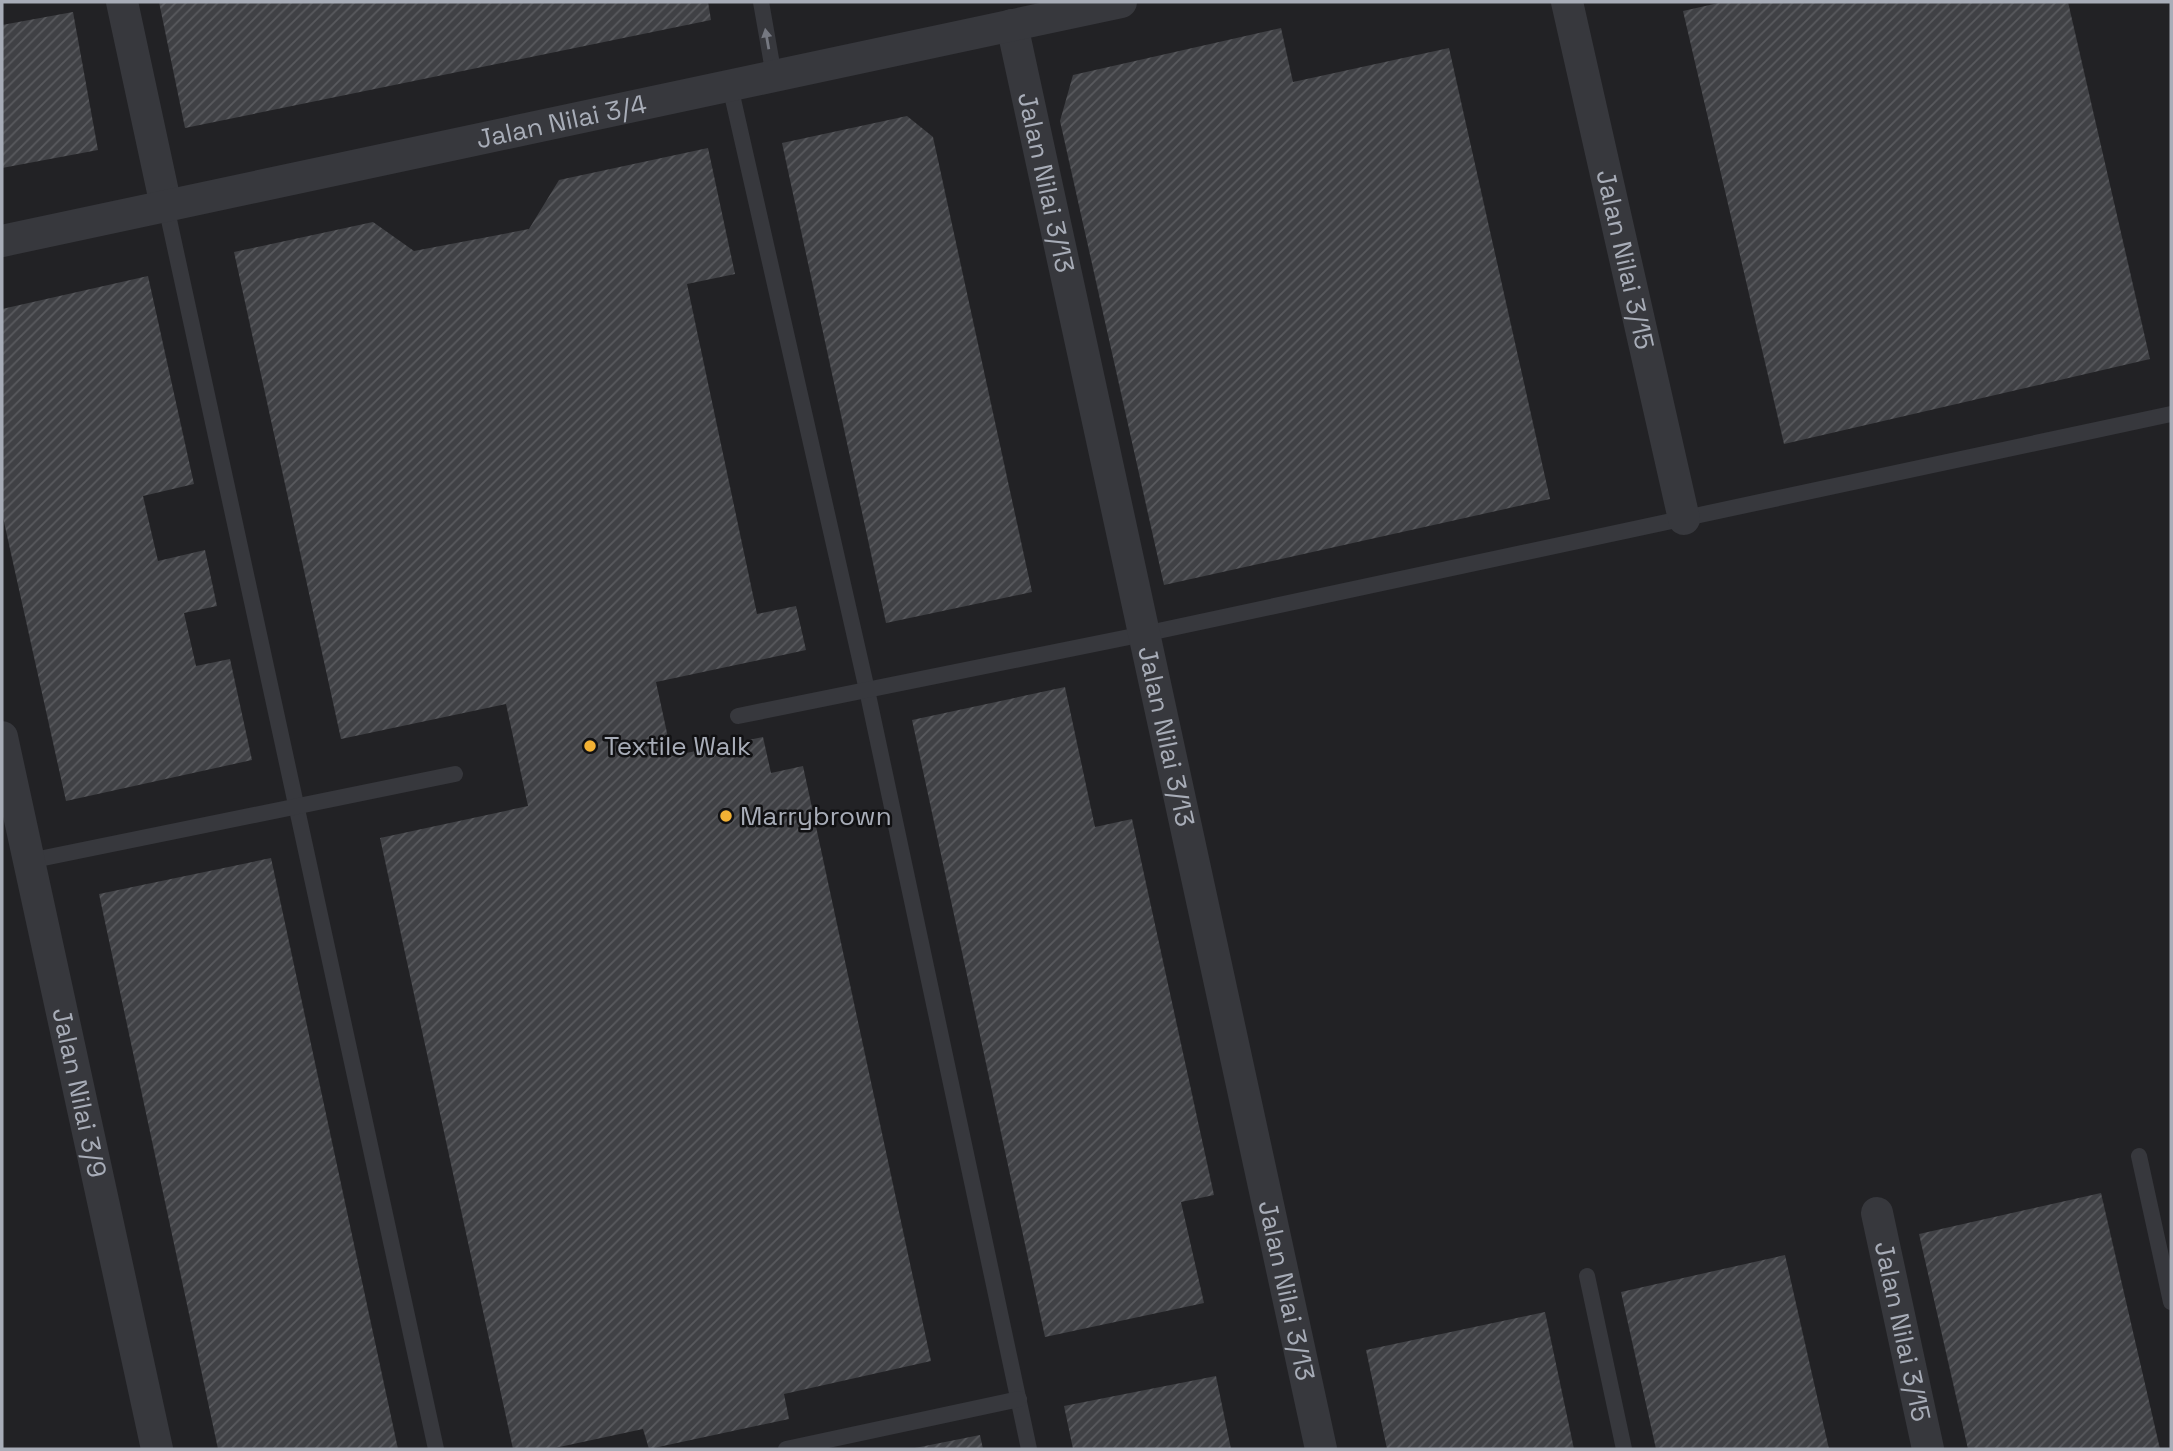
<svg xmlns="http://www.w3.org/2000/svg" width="2173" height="1451" font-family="'Space Grotesk',sans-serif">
<defs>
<pattern id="building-hatch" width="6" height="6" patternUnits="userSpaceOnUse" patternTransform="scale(1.75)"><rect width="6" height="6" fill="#404145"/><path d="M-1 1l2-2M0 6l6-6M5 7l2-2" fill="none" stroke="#595a5e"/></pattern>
</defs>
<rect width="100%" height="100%" fill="#161618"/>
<rect fill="#222225" x="2" y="2" width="2169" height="1447"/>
<g fill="url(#building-hatch)">
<polygon points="159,2 708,2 711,20 185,128"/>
<polygon points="1723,2 2068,2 2150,359 1784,444 1683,11"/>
<polygon points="73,12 98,150 2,168 2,25"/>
<polygon points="1281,28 1293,82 1449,48 1550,499 1164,585 1060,121 1073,75"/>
<polygon points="907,116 933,137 1032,592 886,623 782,143"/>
<polygon points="708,148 735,274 687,284 757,614 796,606 806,650 656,682 672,756 763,737 771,773 803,766 931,1361 784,1394 789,1419 649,1449 643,1429 550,1449 513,1449 380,838 528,806 506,704 341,739 234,252 373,222 414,251 529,229 559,180"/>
<polygon points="148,276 194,484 143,496 158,561 205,550 217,606 184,613 196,666 230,659 252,760 66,801 2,513 2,309"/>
<polygon points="1065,687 1095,827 1132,819 1214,1195 1181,1202 1204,1303 1045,1337 912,720"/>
<polygon points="271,858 398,1449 218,1449 99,894"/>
<polygon points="2101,1193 2160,1449 1968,1449 1919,1234"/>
<polygon points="1785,1255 1829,1449 1656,1449 1621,1292"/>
<polygon points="1545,1312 1574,1449 1387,1449 1366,1350"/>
<polygon points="1216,1376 1231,1449 1073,1449 1064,1406"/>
<polygon points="980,1435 983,1449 916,1449 915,1448"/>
</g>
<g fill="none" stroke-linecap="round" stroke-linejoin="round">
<g stroke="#37383d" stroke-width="16">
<polyline points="761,2 774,76"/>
<polyline points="730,86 867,690 1029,1449"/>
<polyline points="166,206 436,1449"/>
<polyline points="738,716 1144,634 2171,414"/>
<polyline points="29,861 455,774"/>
<polyline points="2139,1156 2171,1302"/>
<polyline points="1587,1276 1624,1449"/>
<polyline points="786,1449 1019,1399"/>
</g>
<g stroke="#37383d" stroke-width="32">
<polyline points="122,2 166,206"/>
<path id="s1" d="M1567 2 1684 519"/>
<path id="s2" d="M1012 25 1321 1449"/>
<path id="s3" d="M2 241 1121 2"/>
<path id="s4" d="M2 737 157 1449"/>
<path id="s5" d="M1877 1213 1928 1449"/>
</g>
</g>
<defs><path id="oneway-solid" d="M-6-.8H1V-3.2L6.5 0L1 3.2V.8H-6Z" transform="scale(1.75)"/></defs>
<use fill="#757881" href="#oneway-solid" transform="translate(767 39) rotate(-100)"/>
<g fill="#f2b134" stroke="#111113" stroke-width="2.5">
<circle cx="590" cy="746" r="7"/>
<circle cx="726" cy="816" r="7"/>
</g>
<g text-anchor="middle" stroke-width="5" stroke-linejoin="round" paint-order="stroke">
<g font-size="26" fill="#a8adb8" stroke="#111113">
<text dy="9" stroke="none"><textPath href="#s3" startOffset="572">Jalan Nilai 3/4</textPath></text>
<text dy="9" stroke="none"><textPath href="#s2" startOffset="161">Jalan Nilai 3/13</textPath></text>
<text dy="9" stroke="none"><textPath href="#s1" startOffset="264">Jalan Nilai 3/15</textPath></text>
<text dy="9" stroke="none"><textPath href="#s2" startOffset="728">Jalan Nilai 3/13</textPath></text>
<text dy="9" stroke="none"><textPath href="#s4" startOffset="364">Jalan Nilai 3/9</textPath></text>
<text dy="9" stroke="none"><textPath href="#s2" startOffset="1295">Jalan Nilai 3/13</textPath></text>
<text dy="9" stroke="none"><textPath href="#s5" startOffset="121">Jalan Nilai 3/15</textPath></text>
</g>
<g font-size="26" fill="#a8adb8" stroke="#111113" text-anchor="start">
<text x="604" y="755">Textile Walk</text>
<text x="740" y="825">Marrybrown</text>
</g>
</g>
<rect width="2173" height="1451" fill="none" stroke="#a8adb8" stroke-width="7"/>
</svg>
